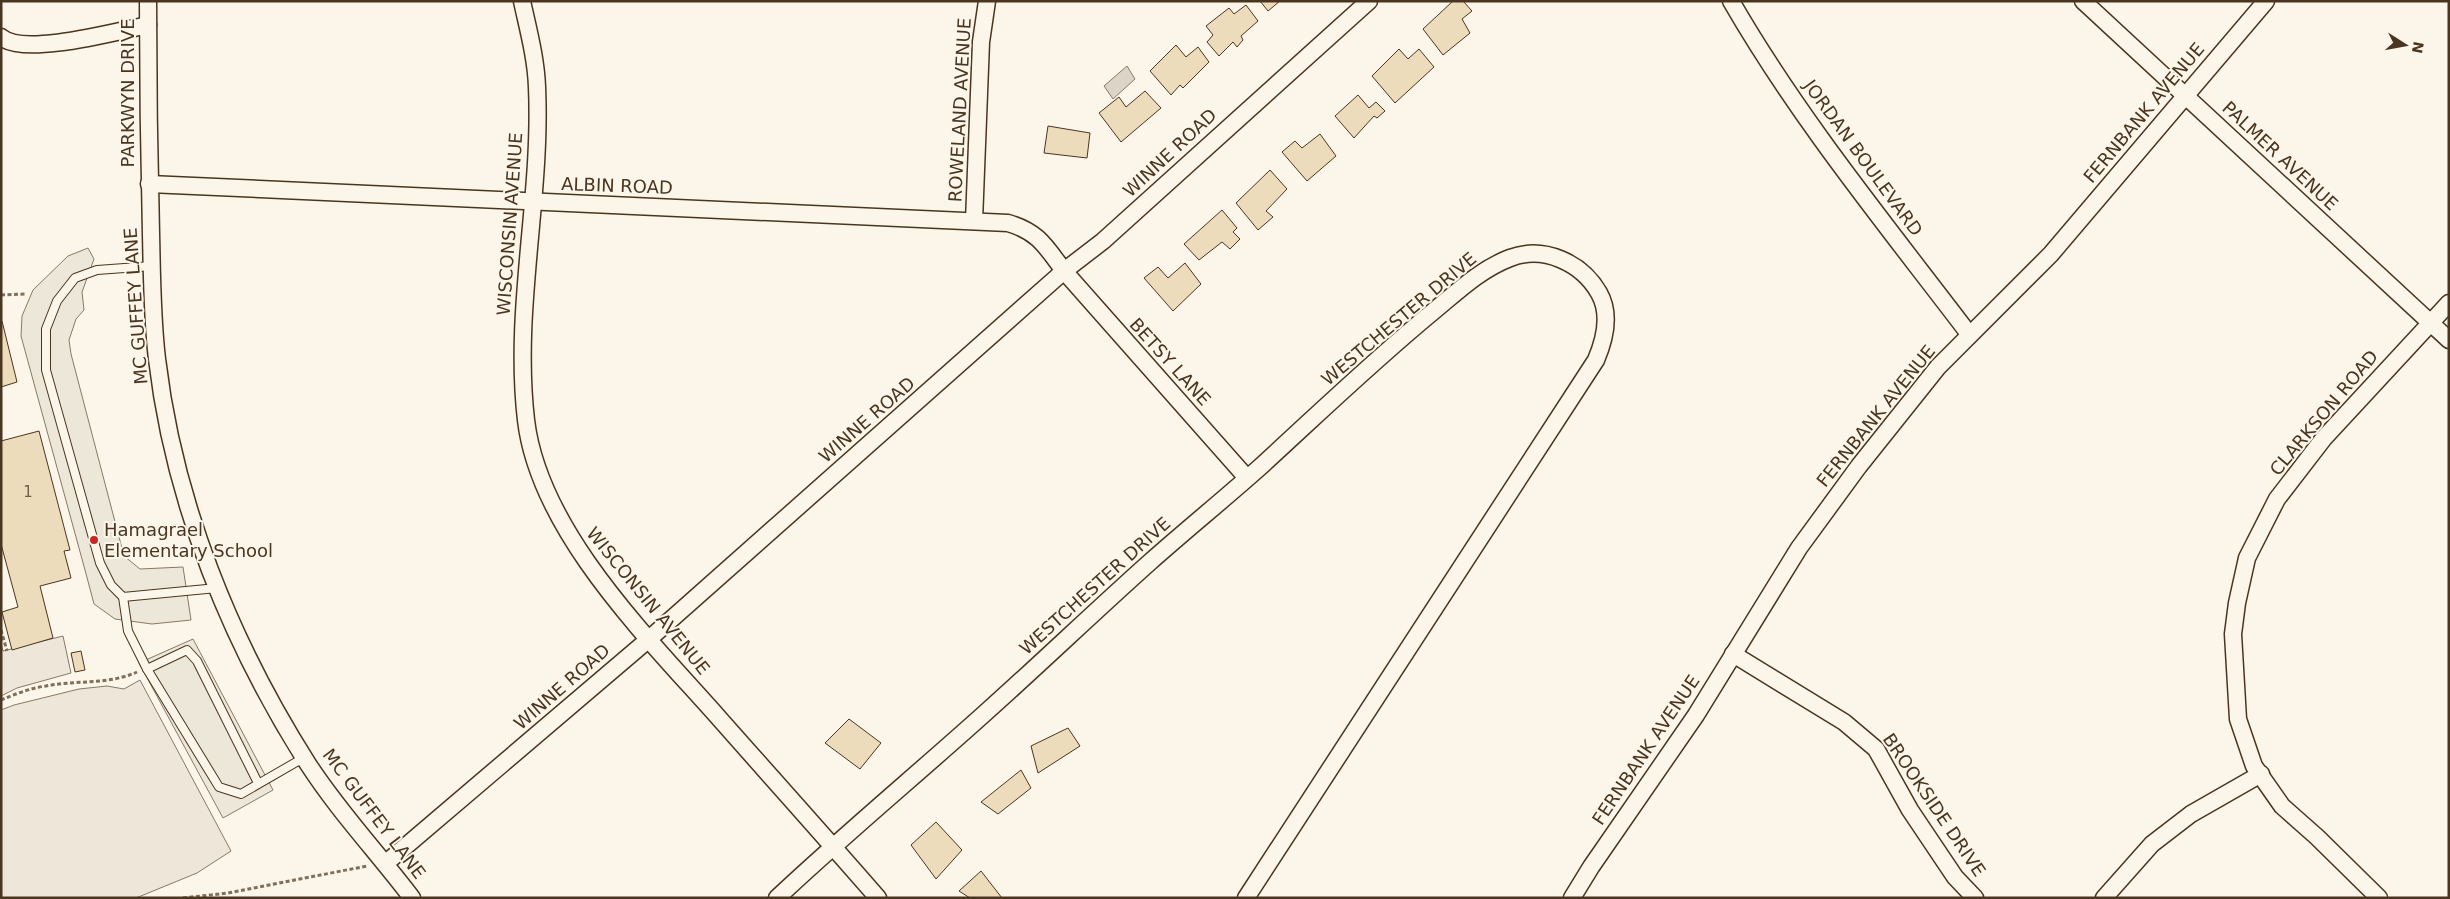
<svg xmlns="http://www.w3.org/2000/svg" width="2450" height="899" font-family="'DejaVu Sans',sans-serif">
<rect width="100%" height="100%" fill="#fbf6e9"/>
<g fill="#ede6d9" stroke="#887966">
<polygon points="63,636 71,673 17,688 1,696 1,644 3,651"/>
<polygon points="140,680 231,851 197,873 136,898 1,898 1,710 14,705 79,689 107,686 124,689"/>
</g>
<g fill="#ede7d9" stroke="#887966">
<polygon points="88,248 94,259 82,292 84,310 76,319 69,340 71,354 124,556 140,569 183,567 191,620 152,624 115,619 94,604 85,570 21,336 22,316 33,290 68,256"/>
<polygon points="193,639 273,790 223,818 139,663"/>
</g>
<polygon fill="#dcd4c6" stroke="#887966" points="1127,66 1135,79 1113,99 1104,86"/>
<g fill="#ecdcbc" stroke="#4a3520">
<polygon points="1260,1 1280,1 1268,11"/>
<polygon points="1453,1 1463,1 1472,11 1462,19 1470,33 1443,55 1423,29"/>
<polygon points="1246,5 1258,21 1241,36 1243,40 1237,47 1233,42 1219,56 1207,42 1213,35 1206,26 1229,8 1234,14"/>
<polygon points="1176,45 1186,57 1198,47 1209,62 1183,88 1180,85 1171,95 1150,71"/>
<polygon points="1399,49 1408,59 1419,49 1434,67 1395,103 1372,76"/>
<polygon points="1145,91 1161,108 1121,142 1099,113 1119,97 1126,107"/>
<polygon points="1358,95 1369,108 1376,102 1385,111 1377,118 1374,116 1354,138 1335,116"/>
<polygon points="1048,126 1090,133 1087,158 1044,153"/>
<polygon points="1320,134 1336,156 1307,181 1282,152 1295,141 1302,148"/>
<polygon points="1270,170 1287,189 1266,211 1273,217 1258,230 1236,203"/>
<polygon points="1222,210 1237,228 1233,232 1240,239 1230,249 1222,242 1199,260 1184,244"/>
<polygon points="1185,263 1201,284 1173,311 1144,278 1158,267 1168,278"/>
<polygon points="2,321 17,382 1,387 1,321"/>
<polygon points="39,431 70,550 64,551 71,578 40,586 53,638 12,650 2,612 18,607 1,544 1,441"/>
<polygon points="81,651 85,670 75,672 71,653"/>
<polygon points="849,719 881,743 860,769 825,743"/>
<polygon points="1068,728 1080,746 1038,773 1031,746"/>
<polygon points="1021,770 1031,788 998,814 981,802"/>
<polygon points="936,822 962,850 936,879 911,845"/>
<polygon points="981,871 1002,898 970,898 959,891"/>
</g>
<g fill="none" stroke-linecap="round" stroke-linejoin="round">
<g stroke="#4a3520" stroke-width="10">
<g id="service">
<polyline points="152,266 97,270 75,278 57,301 46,329 46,370 100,563 111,585 123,597 217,588"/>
<polyline points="123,597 128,631 147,669 219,787 241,794 305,757"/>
<polyline points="147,669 187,650 197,661 258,783"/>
</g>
</g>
<g stroke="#4a3520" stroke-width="19">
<g id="minor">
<path d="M148 1C148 79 149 156 151 234 152 275 152 318 157 359 174 503 231 643 308 764 339 812 378 853 412 898"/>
<path d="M522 1C528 29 536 58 537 87 542 198 513 309 526 420 539 531 647 637 718 717 771 777 825 837 878 898"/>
<path d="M1731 1C1799 119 1887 226 1969 334"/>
<polyline points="2083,1 2449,340"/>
<path d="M1 37C23 57 118 31 148 25"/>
<path d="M149 184 1008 223C1039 232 1046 247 1064 271L1247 478"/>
<polyline points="974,221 981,42 987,1"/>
<polyline points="1733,654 1844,722 1876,749 1910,810 1955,877 1975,898"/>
<polyline points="386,863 649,639 1064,271 1103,241 1369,1"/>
<path d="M777 898C844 835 915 776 984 714 1040 664 1094 612 1150 562 1186 530 1223 500 1259 468 1317 415 1374 360 1435 310 1458 291 1481 269 1510 258 1544 245 1582 263 1599 293 1611 314 1605 339 1596 360L1246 898"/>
<polyline points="1572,898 1591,867 1696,715 1799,548 1859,466 1938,367 2051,254 2266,1"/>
<polyline points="2104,898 2152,844 2191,814 2261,774"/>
<polyline points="2379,898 2317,837 2282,806 2254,766 2238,719 2233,634 2237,603 2247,558 2277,499 2324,438 2449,303"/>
</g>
</g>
<g stroke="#7f6f5c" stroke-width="3" stroke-dasharray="4 2.5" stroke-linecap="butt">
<polyline points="1,295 27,294"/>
<polyline points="1,630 7,651"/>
<path d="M1 700C15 694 31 688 46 686 76 680 108 685 137 672"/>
<polyline points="183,898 228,893 367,866"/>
</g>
<use href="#service" stroke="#fbf6e9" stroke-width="8"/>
<use href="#minor" stroke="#fbf6e9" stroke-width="16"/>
</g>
<circle fill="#c62828" stroke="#fbf6e9" stroke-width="2" cx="94" cy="540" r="5"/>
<g text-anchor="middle" stroke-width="4" stroke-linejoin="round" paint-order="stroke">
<g font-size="15" fill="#725f47">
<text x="28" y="497">1</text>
</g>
<g font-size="18" fill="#4a3520" stroke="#fbf6e9">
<text transform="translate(128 93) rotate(-90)" y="6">PARKWYN DRIVE</text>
<text transform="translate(960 110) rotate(-87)" y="6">ROWELAND AVENUE</text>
<text transform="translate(2144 113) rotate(-50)" y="6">FERNBANK AVENUE</text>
<text transform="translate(1170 153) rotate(-43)" y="6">WINNE ROAD</text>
<text transform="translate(2280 156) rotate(43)" y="6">PALMER AVENUE</text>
<text transform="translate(1863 158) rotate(54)" y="6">JORDAN BOULEVARD</text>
<text transform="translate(617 186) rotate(2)" y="6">ALBIN ROAD</text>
<text transform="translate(510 224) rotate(-86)" y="6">WISCONSIN AVENUE</text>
<text transform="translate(136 306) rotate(-94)" y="6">MC GUFFEY LANE</text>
<text transform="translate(1399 319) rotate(-40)" y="6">WESTCHESTER DRIVE</text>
<text transform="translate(1170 362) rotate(48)" y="6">BETSY LANE</text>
<text transform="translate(2324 413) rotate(-50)" y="6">CLARKSON ROAD</text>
<text transform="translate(1876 416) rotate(-51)" y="6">FERNBANK AVENUE</text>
<text transform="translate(867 420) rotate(-41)" y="6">WINNE ROAD</text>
<text transform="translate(1095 586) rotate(-42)" y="6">WESTCHESTER DRIVE</text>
<text transform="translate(648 601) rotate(51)" y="6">WISCONSIN AVENUE</text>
<text transform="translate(562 687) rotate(-41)" y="6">WINNE ROAD</text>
<text transform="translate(1646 750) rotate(-56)" y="6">FERNBANK AVENUE</text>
<text transform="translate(1934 805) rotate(56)" y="6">BROOKSIDE DRIVE</text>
<text transform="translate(374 814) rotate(53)" y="6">MC GUFFEY LANE</text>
</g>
<g font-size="18" fill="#4a3520" stroke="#fbf6e9" text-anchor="start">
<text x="104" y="536">Hamagrael<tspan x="104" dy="21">Elementary School</tspan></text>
</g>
</g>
<rect width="2450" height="899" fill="none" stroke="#4a3520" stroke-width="5"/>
<g transform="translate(2405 45) rotate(101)" stroke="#fbf6e9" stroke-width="4" paint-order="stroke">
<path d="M0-4L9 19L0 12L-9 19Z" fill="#4a3520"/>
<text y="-8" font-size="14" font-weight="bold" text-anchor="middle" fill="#4a3520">N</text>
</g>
</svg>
